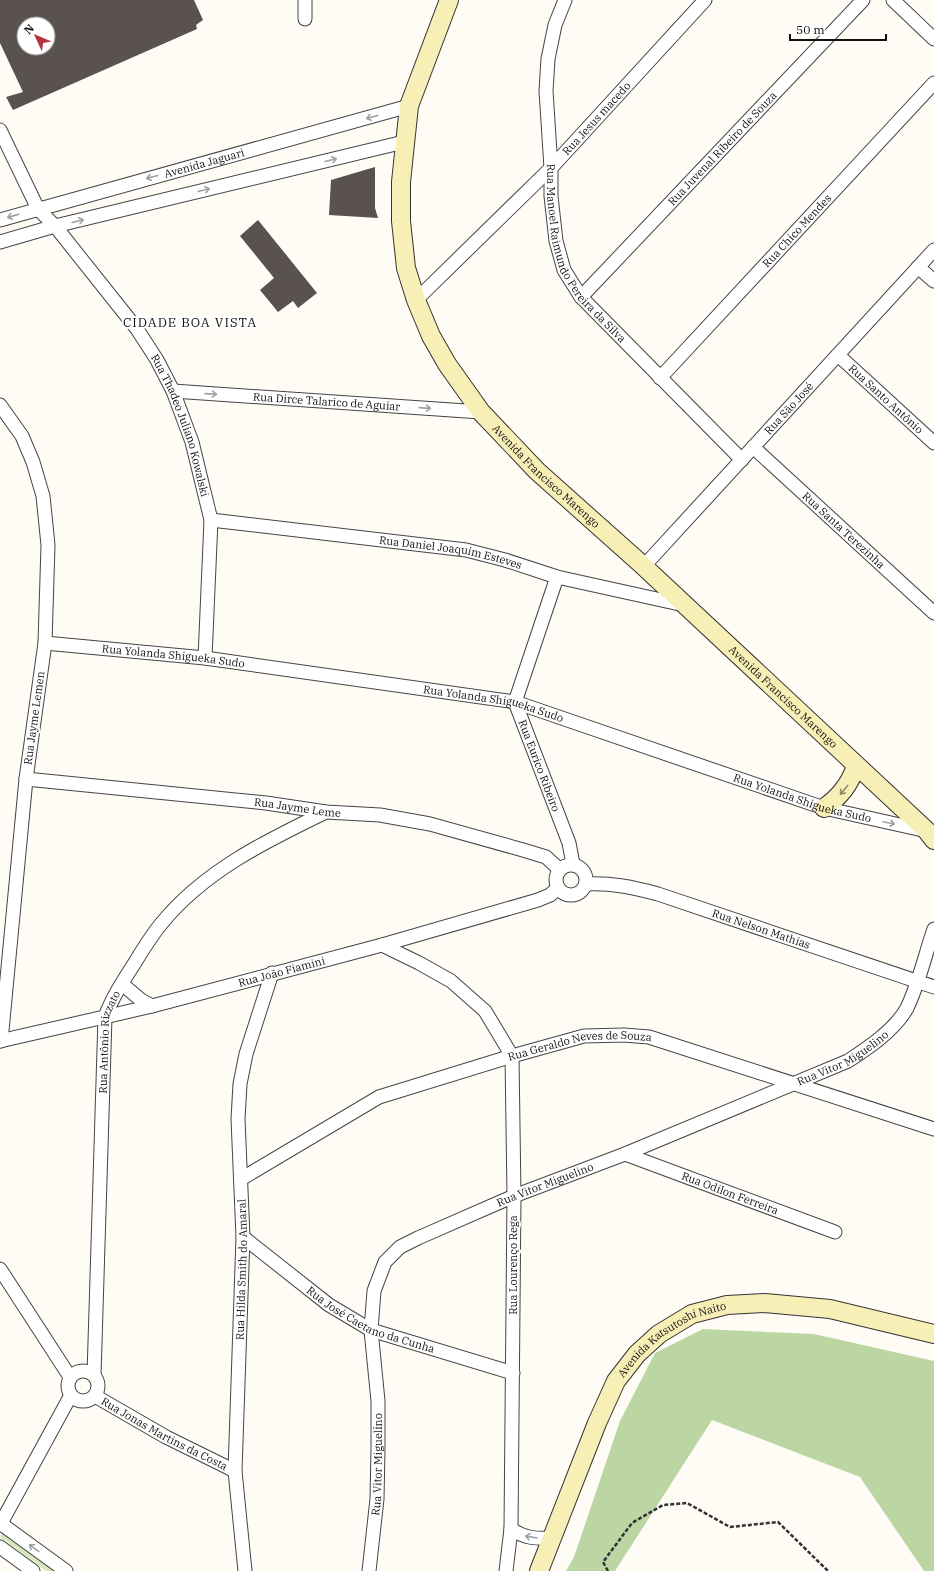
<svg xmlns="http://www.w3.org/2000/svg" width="934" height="1571" font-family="'IBM Plex Serif',serif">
<rect width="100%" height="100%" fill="#fefcf5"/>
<polygon fill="#d6e7c1" points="2,1533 54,1571 46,1571 0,1537"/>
<polygon fill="#bbd6a2" points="703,1329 814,1334 934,1361 934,1571 924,1571 860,1477 712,1420 615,1571 566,1571 574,1557 620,1421 655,1353"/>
<g fill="#59524e" fill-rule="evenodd">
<path d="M0 0H194L203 20 196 25 197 29 13 110 6 97 23 92 0 43ZM24 24H48V48H24Z"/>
<polygon points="375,167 375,208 378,218 329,215 331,180"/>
<polygon points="258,220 317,293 298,308 293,301 278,312 260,290 274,278 240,236"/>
</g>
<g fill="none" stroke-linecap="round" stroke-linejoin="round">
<g stroke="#444" stroke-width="15">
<g id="minor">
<path id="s1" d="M565 0 555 25 548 59 546 91 551 168V196L556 241 564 270 581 297 742 460"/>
<polyline points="893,0 934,39"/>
<polyline points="305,19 305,0"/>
<path id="s2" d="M0 130 38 209 55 226 137 329 157 360 173 391 192 442 211 520 205 658"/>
<path id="s3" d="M0 220 409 106"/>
<polyline points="0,242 55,226 404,142"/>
<polyline points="918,267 934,281"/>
<path id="s4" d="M581 297 863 0"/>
<path id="s5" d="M416 300 551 168 705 0"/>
<path id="s6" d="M838 355 934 443"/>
<path id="s7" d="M660 378 934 83"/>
<path id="s8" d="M173 391 481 412"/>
<polyline points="0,405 22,436 33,462 43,496 48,545 45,643 26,779 1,1041"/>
<path id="s9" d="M753 447 934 613"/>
<path id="s10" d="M211 520 466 550 505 560 557 577 684 605"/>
<path id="s11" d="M644 566 934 250"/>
<path id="s12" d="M557 577 515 702 569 843 573 864"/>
<path id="s13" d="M45 643 205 658 515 702 824 808 927 831"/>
<path id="s14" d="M26 779 266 803 326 812 380 815 430 824 523 850 546 857 559 869"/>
<circle cx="571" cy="880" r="15"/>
<path id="s15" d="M586 884C613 883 632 887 658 894L934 987"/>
<polyline points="382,945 419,963 451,981 485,1011 512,1056 514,1196 511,1529 506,1571"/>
<polyline points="122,984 141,1000 152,1006"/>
<path id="s16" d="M0 1041 152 1006 382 945 538 900 550 895 558 888"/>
<path id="s17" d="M625 1154 835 1232"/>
<path id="s18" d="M241 1179 379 1097 512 1056 584 1036 624 1035 649 1037 934 1129"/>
<path id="s19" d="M243 1237 329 1305 371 1330 513 1373"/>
<polyline points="0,1269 70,1377"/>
<circle cx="83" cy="1386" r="15"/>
<path id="s20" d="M94 1375 105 1017C112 998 123 981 134 964 142 951 151 936 161 924 204 871 266 841 326 812"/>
<path id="s21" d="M95 1396 166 1437 235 1471"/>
<polyline points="0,1523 66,1571"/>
<polyline points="0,1525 71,1395"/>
<path d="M511 1529C524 1538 536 1539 552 1538"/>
<polyline points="0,1547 33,1571"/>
<path id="s22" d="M245 1571 235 1471 243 1237 238 1119 240 1084 246 1054 272 973"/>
<path id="s23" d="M369 1571 377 1499 378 1449V1401L371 1330 374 1291 385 1262 400 1247 418 1238 514 1196 625 1154 848 1061C868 1048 895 1030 907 1008 919 983 925 955 934 929"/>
</g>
</g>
<g stroke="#333" stroke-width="20">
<g id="secondary">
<path id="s24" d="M449 0 409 106 401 182V221L406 268 416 300 431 336 447 364 481 412 537 471 639 562 927 831 934 840"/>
<path d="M824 808C840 797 850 784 856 766"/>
<path id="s25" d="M539 1571 597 1423 616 1381 637 1354 659 1334 692 1314 727 1305 765 1303 830 1309 934 1334"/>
</g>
</g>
<polyline stroke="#333" stroke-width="2.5" stroke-dasharray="4 2" stroke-linecap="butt" points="608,1571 603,1562 632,1523 663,1505 687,1503 730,1527 778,1522 828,1571"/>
<use href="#minor" stroke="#fff" stroke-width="13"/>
<use href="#secondary" stroke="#f8efb7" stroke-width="18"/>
</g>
<defs><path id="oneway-shaft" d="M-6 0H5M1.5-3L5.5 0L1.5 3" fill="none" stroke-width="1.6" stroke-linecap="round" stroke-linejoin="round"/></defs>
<g stroke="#a0a0a0">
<use href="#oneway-shaft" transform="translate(372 117) rotate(165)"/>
<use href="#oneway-shaft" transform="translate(331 160) rotate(-14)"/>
<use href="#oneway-shaft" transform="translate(152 177) rotate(165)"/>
<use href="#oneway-shaft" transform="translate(204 190) rotate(-14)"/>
<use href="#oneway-shaft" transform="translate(13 216) rotate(164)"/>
<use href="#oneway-shaft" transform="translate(78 221) rotate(-14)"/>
<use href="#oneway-shaft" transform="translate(211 394) rotate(4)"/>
<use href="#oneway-shaft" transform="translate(425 408) rotate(4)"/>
<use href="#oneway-shaft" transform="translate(889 823) rotate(12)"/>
<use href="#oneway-shaft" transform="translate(531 1537) rotate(-170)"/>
<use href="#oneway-shaft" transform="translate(34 1548) rotate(-144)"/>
</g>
<use stroke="#908b6c" href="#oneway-shaft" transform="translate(844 790) rotate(129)"/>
<g text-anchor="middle" stroke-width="4" stroke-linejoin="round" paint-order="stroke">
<g font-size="11" fill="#111" stroke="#fff">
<text dy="4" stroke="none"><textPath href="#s5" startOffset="256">Rua Jesus macedo</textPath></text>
<text dy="4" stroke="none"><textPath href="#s4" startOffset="205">Rua Juvenal Ribeiro de Souza</textPath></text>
<text dy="4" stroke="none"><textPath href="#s3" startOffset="212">Avenida Jaguari</textPath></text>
<text dy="4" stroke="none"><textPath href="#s7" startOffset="201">Rua Chico Mendes</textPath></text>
<text dy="4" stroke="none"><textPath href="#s1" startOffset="267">Rua Manoel Raimundo Pereira da Silva</textPath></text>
<text dy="4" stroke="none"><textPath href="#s6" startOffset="65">Rua Santo Antônio</textPath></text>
<text dy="4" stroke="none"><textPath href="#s8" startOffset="154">Rua Dirce Talarico de Aguiar</textPath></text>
<text dy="4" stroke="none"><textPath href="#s11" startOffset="214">Rua São José</textPath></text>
<text dy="4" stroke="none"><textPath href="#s2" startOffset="350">Rua Thadeo Juliano Kowalski</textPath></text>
<text dy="4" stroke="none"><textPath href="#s24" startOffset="531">Avenida Francisco Marengo</textPath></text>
<text dy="4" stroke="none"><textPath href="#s9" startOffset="123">Rua Santa Terezinha</textPath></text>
<text dy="4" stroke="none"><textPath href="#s10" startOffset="242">Rua Daniel Joaquim Esteves</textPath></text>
<text dy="4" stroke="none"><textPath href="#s13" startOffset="129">Rua Yolanda Shigueka Sudo</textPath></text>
<text dy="4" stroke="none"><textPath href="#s24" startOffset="855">Avenida Francisco Marengo</textPath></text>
<text dy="4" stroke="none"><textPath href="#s13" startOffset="453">Rua Yolanda Shigueka Sudo</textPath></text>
<text transform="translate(34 718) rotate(-82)" y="4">Rua Jayme Lemen</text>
<text dy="4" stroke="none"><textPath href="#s12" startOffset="200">Rua Eurico Ribeiro</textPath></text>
<text dy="4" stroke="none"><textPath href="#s13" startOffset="777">Rua Yolanda Shigueka Sudo</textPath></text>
<text dy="4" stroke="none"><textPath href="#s14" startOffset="273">Rua Jayme Leme</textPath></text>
<text dy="4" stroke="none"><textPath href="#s15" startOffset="182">Rua Nelson Mathias</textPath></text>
<text dy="4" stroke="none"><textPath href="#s16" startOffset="290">Rua João Fiamini</textPath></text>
<text dy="4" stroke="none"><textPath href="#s20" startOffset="334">Rua Antônio Rizzato</textPath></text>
<text dy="4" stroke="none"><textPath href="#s18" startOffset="369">Rua Geraldo Neves de Souza</textPath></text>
<text dy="4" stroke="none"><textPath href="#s23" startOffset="815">Rua Vitor Miguelino</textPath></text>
<text dy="4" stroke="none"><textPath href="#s23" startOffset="491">Rua Vitor Miguelino</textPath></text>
<text dy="4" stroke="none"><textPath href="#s17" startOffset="112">Rua Odilon Ferreira</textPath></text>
<text transform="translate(513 1265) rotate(-90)" y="4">Rua Lourenço Rega</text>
<text dy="4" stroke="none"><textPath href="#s22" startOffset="302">Rua Hilda Smith do Amaral</textPath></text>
<text dy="4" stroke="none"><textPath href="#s19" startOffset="154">Rua José Caetano da Cunha</textPath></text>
<text dy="4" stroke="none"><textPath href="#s25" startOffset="277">Avenida Katsutoshi Naito</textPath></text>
<text dy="4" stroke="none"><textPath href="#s21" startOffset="79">Rua Jonas Martins da Costa</textPath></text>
<text dy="4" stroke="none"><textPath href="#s23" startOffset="107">Rua Vitor Miguelino</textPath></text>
</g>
<g font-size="13" letter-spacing="1" fill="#111" stroke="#fff">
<text x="190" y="327">CIDADE BOA VISTA</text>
</g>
</g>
<g transform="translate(36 36) rotate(314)"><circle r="19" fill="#ffffff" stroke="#a0a0a0"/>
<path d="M0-3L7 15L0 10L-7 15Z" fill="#b5353e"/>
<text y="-6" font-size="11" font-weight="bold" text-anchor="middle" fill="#111111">N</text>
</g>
<path d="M790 34v6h96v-6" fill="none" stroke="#111111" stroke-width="2"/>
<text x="796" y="34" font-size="12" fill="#111111" stroke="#ffffff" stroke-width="3" paint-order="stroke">50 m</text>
</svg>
